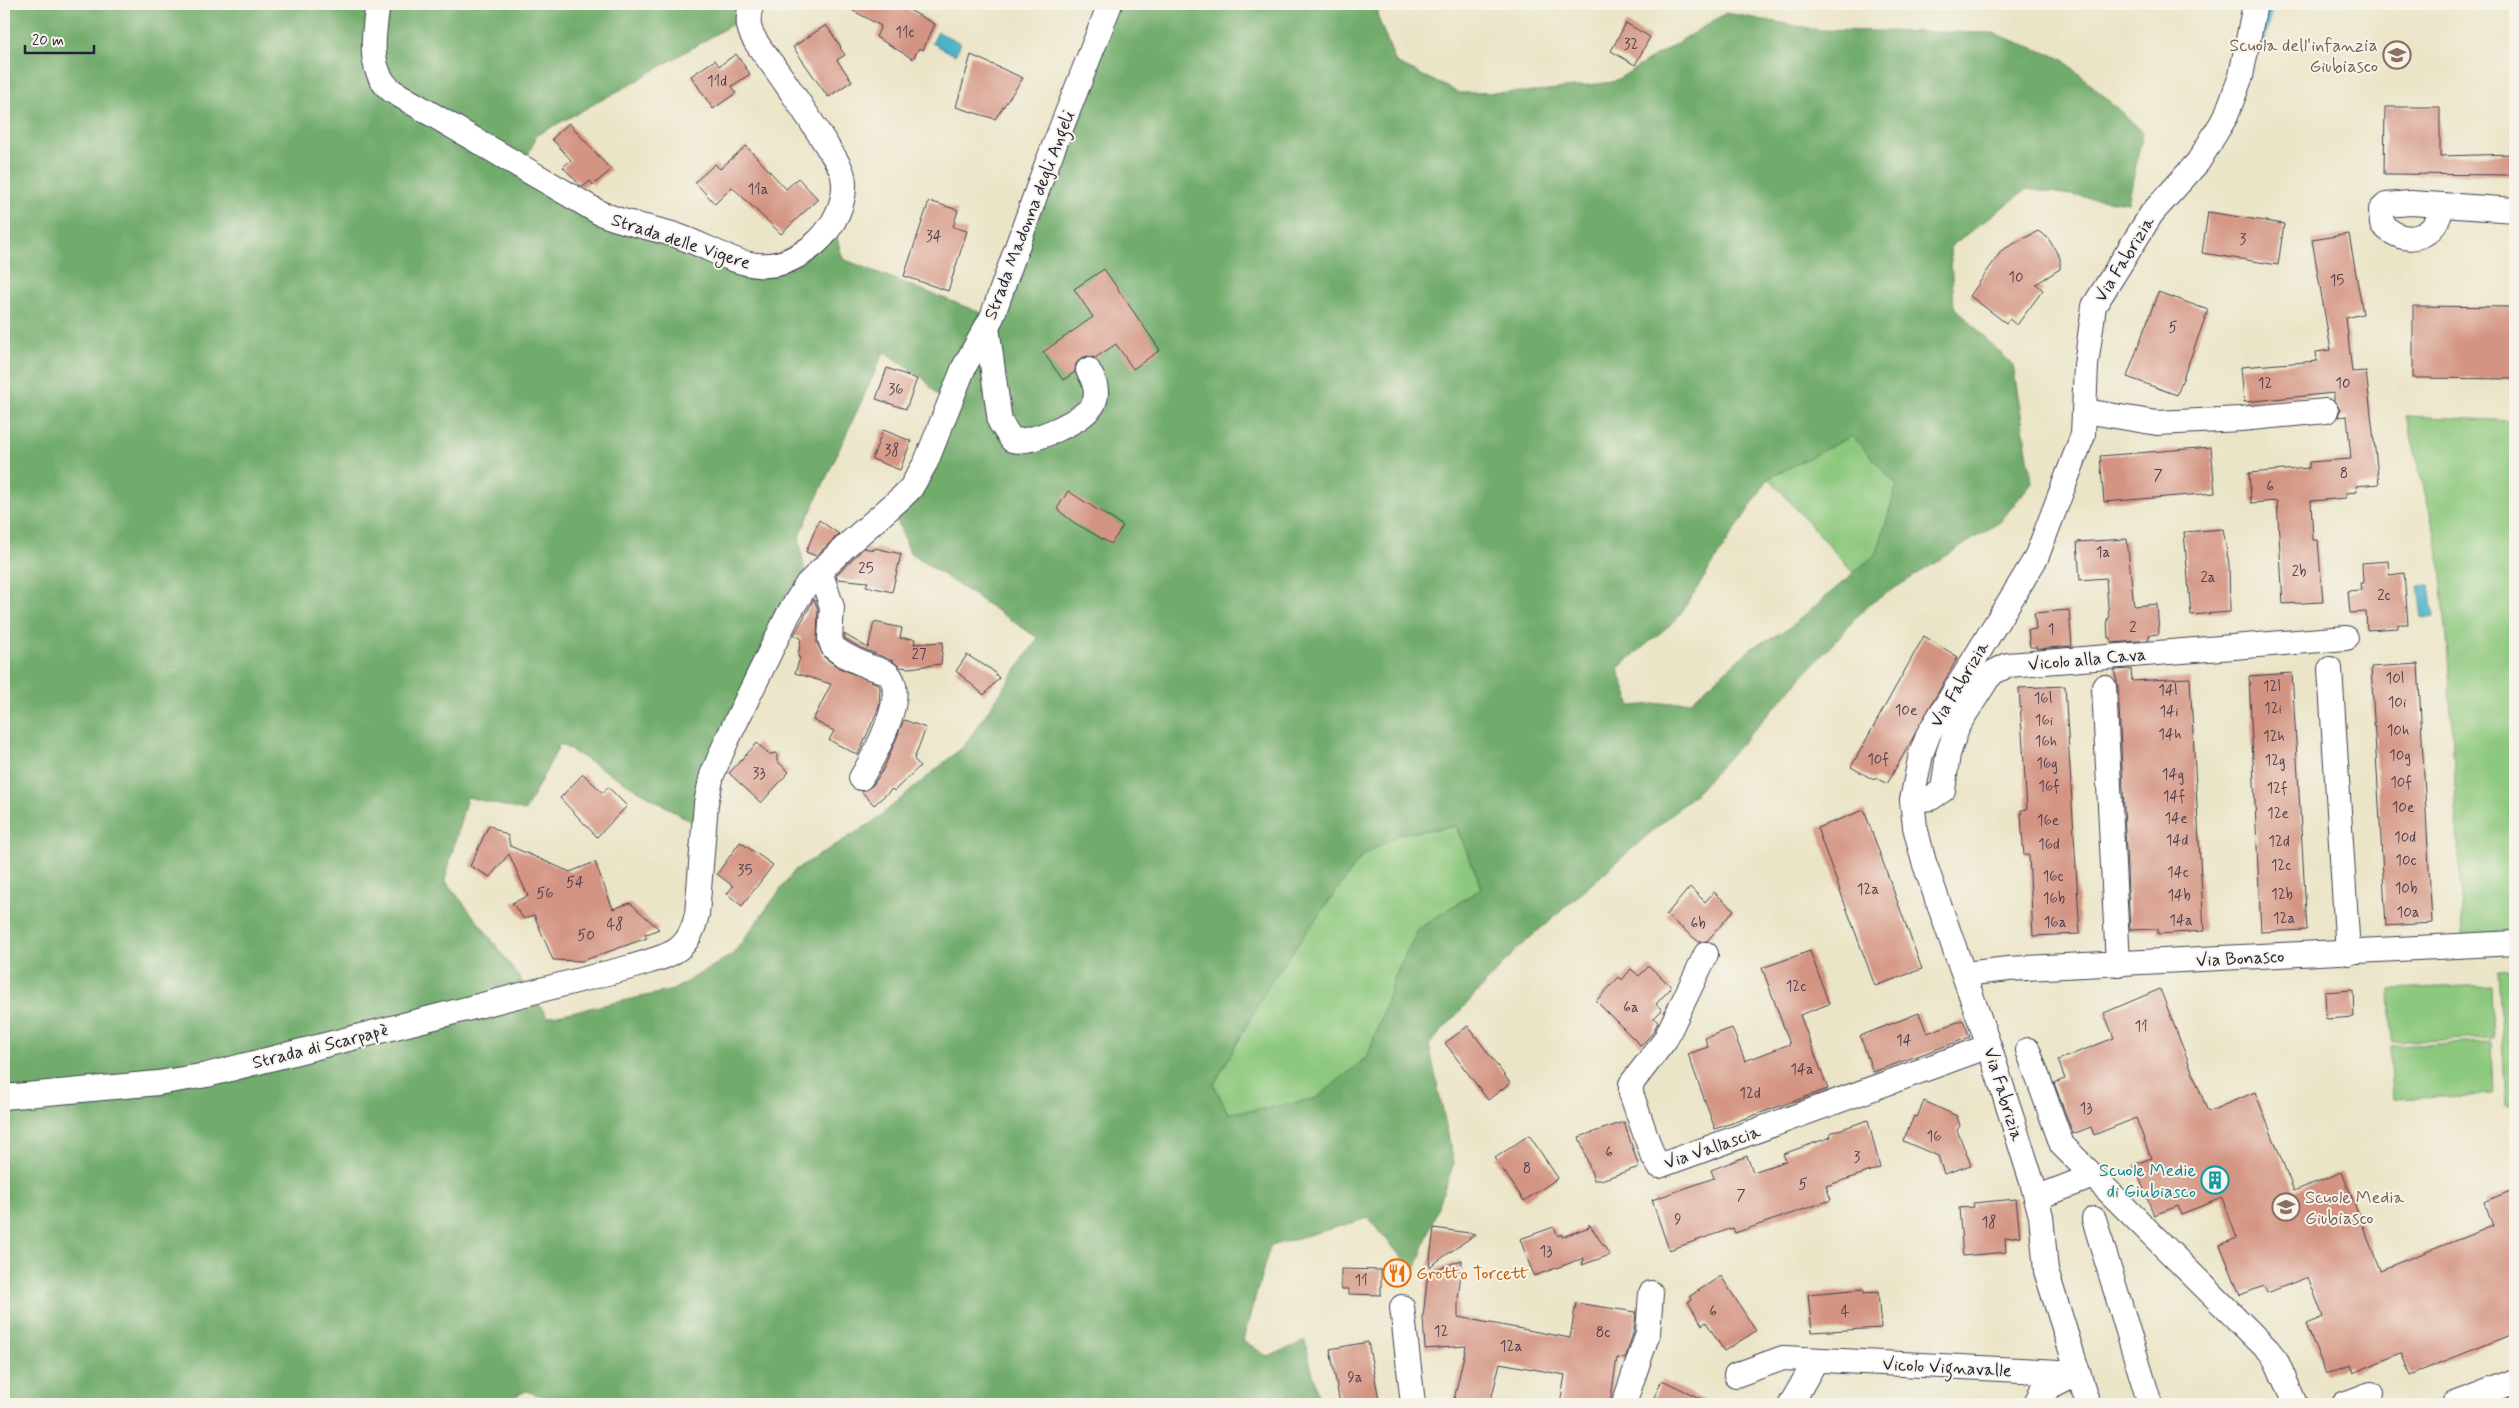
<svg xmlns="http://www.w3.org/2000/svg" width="2519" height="1408" font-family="Mynerve,sans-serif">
<rect width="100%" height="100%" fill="#f7f3e8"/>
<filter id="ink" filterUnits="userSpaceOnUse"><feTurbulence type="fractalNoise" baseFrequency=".02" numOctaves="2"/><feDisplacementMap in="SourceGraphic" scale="10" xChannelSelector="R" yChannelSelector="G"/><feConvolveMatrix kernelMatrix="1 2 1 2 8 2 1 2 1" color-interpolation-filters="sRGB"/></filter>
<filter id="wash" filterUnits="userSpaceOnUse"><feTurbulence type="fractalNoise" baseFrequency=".0096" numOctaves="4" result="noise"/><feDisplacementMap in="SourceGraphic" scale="20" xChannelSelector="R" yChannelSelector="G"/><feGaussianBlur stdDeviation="1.12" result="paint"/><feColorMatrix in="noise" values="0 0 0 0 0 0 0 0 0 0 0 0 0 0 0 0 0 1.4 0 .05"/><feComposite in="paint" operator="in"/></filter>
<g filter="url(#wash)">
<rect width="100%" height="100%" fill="#ebe5c8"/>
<g fill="#8cc87d" stroke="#57755c">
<polygon points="2406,416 2515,421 2515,930 2463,936 2447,638 2438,546"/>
<polygon points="1852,435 1897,485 1877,553 1853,573 1769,478"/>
<polygon points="1456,826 1482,888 1418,929 1395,977 1368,1056 1317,1098 1271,1108 1228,1113 1214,1085 1271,981 1362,856 1399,834"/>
<polygon points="2515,968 2515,1105 2506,1105 2498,969"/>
<polygon points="2491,985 2493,1038 2392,1042 2390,989"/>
<polygon points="2491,1042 2493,1095 2393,1099 2390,1046"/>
<polygon points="2515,1390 2515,1404 2479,1404"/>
</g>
<path fill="#71ac6c" stroke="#4a6754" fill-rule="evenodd" d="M4 4H752L748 15 631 84 537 135 523 167 581 203 757 266 833 225 843 259 992 317 1110 4H1382L1377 15 1396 63 1460 93 1532 92 1613 82 1726 13 1820 30 1993 33 2063 59 2143 132 2128 203 2027 189 1950 247 1954 306 2013 365 2032 482 2000 522 1868 605 1696 793 1516 950 1429 1045 1454 1163 1414 1273 1369 1218 1270 1246 1243 1340 1268 1357 1305 1341 1320 1404H566L526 1391 499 1404H4ZM884 352 923 378 947 406 892 508 910 553 1038 638 964 746 873 822 795 870 733 954 673 990 548 1017 486 932 445 880 467 797 525 811 560 744 692 822 708 757 807 584 799 537ZM1852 436 1897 485 1877 553 1788 629 1753 647 1691 701 1631 706 1618 668 1677 619 1769 478ZM1456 826 1482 888 1418 929 1395 977 1368 1056 1317 1098 1271 1108 1228 1113 1214 1085 1271 981 1362 856 1399 834Z"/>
<g fill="#48b3c6" stroke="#356a80">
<polygon points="938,32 961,43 955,55 932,43"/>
<polygon points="2430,585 2434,616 2422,618 2418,586"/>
</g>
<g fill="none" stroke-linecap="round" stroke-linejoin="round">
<polyline stroke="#48b3c6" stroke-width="7" points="2262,43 2270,4"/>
</g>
<g id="blocks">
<g fill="#d49483">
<polygon points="841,4 898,4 935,24 923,50 919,48 913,59 876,37 881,26"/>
<polygon points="1626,23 1650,37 1635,65 1611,51"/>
<polygon points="826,25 841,47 840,48 845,55 837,60 852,81 828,97 793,47"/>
<polygon points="736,54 750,74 732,86 736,93 713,109 691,76 715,60 719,66"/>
<polygon points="971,55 1023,78 995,119 956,107"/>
<polygon points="2385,107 2440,107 2440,156 2515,154 2515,175 2384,174"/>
<polygon points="569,123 611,170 593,185 590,181 583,187 580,185 563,167 571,160 552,139"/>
<polygon points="746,146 786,189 798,178 818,199 781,234 732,187 715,204 695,182 715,164 720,169"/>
<polygon points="929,201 958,210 953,227 967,231 948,291 904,276"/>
<polygon points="2208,212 2284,224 2278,265 2202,253"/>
<polygon points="2038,231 2048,238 2060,258 2060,269 2036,284 2043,290 2017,325 2009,319 2006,323 1970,296 2002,250"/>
<polygon points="2349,234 2363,314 2346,318 2352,372 2366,371 2379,484 2356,486 2357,492 2346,493 2346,498 2311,501 2313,540 2318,540 2323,602 2283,604 2277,501 2251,503 2249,473 2309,468 2309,462 2351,459 2347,416 2338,417 2340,409 2334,401 2334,393 2244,402 2241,367 2317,361 2316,352 2331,350 2312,240"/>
<polygon points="1104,269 1160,350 1133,369 1116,344 1095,358 1088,356 1081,358 1076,364 1075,372 1063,380 1043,352 1093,317 1074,289"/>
<polygon points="2158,292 2208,310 2177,395 2127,377"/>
<polygon points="2413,306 2515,307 2515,379 2413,378"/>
<polygon points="887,368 917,379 906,409 876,399"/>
<polygon points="883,430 911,441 900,470 872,459"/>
<polygon points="2211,447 2215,493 2104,502 2100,456"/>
<polygon points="1068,491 1123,526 1111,544 1073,522 1057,509"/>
<polygon points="819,520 839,534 816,556 806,552"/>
<polygon points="2223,529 2229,564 2230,612 2191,615 2184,532"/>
<polygon points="2127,539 2134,606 2157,604 2159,634 2149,635 2149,640 2112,643 2111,638 2108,638 2107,619 2109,619 2106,578 2080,580 2077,542"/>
<polygon points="864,548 874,550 875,548 901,554 892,592 866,586 868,582 837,579 836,575"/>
<polygon points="2388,561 2389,575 2404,573 2408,624 2398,624 2398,628 2367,630 2366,612 2350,613 2348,591 2361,590 2360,583 2363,583 2362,563"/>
<polygon points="814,599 818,609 817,643 824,657 839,668 878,684 880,688 879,707 858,755 829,740 834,731 813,720 831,684 795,673 800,658 798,657 801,638 794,635"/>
<polygon points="2069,610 2072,646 2037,649 2037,647 2030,647 2028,630 2036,629 2034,613"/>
<polygon points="874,622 902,628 900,638 915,639 914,644 943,642 941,664 909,668 900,667 893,661 861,648 845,639 844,634 868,648"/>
<polygon points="1924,636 1958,657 1887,784 1876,778 1874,780 1851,767"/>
<polygon points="967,655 992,670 999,678 984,695 956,671"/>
<polygon points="2418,664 2432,923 2386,926 2371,667"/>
<polygon points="2131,669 2132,681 2190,678 2204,931 2158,934 2158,929 2130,930 2118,686 2114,670"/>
<polygon points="2292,673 2307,930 2261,932 2249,676"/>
<polygon points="2065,686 2080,934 2033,936 2029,855 2024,855 2022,833 2021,810 2027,809 2019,688"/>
<polygon points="904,720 926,728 914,759 920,766 894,791 892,789 874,805 862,792 873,785 884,768"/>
<polygon points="757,743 769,754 777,753 777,761 789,772 761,803 729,773"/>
<polygon points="583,774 603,793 608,787 627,806 597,837 560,798"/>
<polygon points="1864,810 1922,969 1875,986 1817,828"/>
<polygon points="489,825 508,836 510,846 570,872 595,862 613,909 630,903 659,929 645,935 647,938 582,961 553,960 534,915 524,919 512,903 528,896 509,854 490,877 470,866"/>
<polygon points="740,842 773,865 742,906 727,894 733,886 717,874"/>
<polygon points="1690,887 1705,902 1714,892 1734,910 1707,941 1699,942 1666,915"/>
<polygon points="1810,951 1829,1004 1800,1015 1828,1089 1715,1129 1688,1054 1708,1047 1705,1038 1732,1028 1745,1061 1790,1044 1762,968"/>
<polygon points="1649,966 1672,987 1656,1004 1662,1010 1654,1018 1658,1022 1654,1031 1641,1046 1596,1001 1619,977 1622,980 1631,969 1639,976"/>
<polygon points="2160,989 2208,1112 2255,1092 2294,1191 2342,1172 2380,1270 2493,1226 2484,1202 2515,1189 2515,1333 2410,1375 2401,1353 2353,1373 2350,1365 2326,1374 2306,1324 2323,1317 2308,1277 2267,1293 2264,1286 2240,1295 2220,1245 2237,1238 2222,1198 2181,1214 2178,1206 2154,1215 2134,1165 2151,1158 2136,1118 2094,1135 2091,1127 2073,1134 2054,1083 2065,1079 2058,1060 2114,1038 2104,1013"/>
<polygon points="2353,990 2354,1017 2326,1019 2325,992"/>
<polygon points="1919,1013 1927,1033 1963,1020 1970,1037 1873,1072 1860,1036"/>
<polygon points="1468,1026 1510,1083 1488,1100 1445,1043"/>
<polygon points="1924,1101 1957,1116 1960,1126 1957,1130 1971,1165 1944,1174 1938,1156 1903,1141 1914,1116 1917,1117"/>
<polygon points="1868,1120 1880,1168 1826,1186 1831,1200 1735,1233 1733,1228 1669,1250 1652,1200 1714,1178 1711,1170 1747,1156 1753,1172 1786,1161 1783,1154 1831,1137 1830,1133"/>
<polygon points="1624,1122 1639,1167 1601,1180 1594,1180 1579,1137"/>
<polygon points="1529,1135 1558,1178 1524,1201 1495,1158"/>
<polygon points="2016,1199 2020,1236 2005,1238 2006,1252 1963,1256 1959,1208 1974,1207 1973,1203"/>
<polygon points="1589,1224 1610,1255 1582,1265 1584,1258 1534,1276 1520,1239 1554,1227 1558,1236 1561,1234 1562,1237 1589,1227"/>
<polygon points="1434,1228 1476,1234 1429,1267"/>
<polygon points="1462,1260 1458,1301 1458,1317 1570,1338 1576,1303 1636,1312 1634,1330 1625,1359 1617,1358 1610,1404 1560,1404 1565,1375 1500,1363 1490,1404 1453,1404 1466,1346 1425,1349 1423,1317 1428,1272"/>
<polygon points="1341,1269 1381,1270 1381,1295 1349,1294 1349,1289 1341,1289"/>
<polygon points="1721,1276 1756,1331 1724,1351 1706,1322 1702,1325 1688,1302 1692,1300 1690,1296"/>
<polygon points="1864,1289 1864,1293 1878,1292 1881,1328 1812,1332 1808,1294"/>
<polygon points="1368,1342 1380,1404 1340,1404 1330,1349"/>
<polygon points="1662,1380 1712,1404 1651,1404"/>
</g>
</g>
</g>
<g filter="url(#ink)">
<use href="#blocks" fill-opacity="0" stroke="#403f50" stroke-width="1"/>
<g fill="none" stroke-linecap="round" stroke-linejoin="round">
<g stroke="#403f50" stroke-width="26">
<g id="minor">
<path d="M378 4C374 32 366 71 392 91L600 213C624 223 648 227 672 234 726 251 761 290 816 243 833 228 848 200 843 176 841 165 832 155 827 146 809 118 792 91 772 64 764 53 752 40 749 26 748 18 749 11 752 4"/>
<path d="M2411 203 2442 205C2437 238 2406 249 2382 224L2381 210 2386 205Z"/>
<polyline points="2442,205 2515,210"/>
<path d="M987 327 1000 422 1012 440C1030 445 1086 420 1094 403 1099 391 1094 380 1088 370"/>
<polyline points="2085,411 2157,423 2241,419 2326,411"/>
<path d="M820 571 832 607 830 639 833 647C843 656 858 662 870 667 876 669 884 671 888 674 910 693 872 760 861 778"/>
<polyline points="2330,669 2348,953"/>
<polyline points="2104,687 2118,964"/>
<polyline points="1912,800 1931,798 1943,790 1948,754 1958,725 1988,678 1994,672 2008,665 2346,638"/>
<polyline points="1706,954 1665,1040 1631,1084 1631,1093 1652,1154 1659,1166 1989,1046"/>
<polyline points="1965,974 2008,969 2515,943"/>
<polyline points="2028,1050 2062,1145 2268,1350 2276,1360 2295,1404"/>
<path d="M4 1097 158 1083 207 1075 631 967C667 955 688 956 697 914L706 803 712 775 727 740 789 613 807 584 847 545 902 497 911 488 926 462 964 367 992 317 1043 174 1110 4"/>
<polyline points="2036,1198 2093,1176"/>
<polyline points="2094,1219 2150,1404"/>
<polyline points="1402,1307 1413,1404"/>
<polyline points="1736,1375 1783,1358 2078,1373"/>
<polyline points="1624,1404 1648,1333 1651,1293"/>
<polyline points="1791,1404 1816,1360"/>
<polyline points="2036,1404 2041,1392 2077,1374"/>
<polyline points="2088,1404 2046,1271 2041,1216 2032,1182 1989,1046 1924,862 1915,827 1912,800 1921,754 1929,733 2036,558 2083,435 2086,365 2094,306 2152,213 2198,162 2226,116 2241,76 2255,4"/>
<polyline points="2344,1404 2371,1394"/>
<polyline points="2454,1404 2515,1381"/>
</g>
</g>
<use href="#minor" stroke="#fff" stroke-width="24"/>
</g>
</g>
<defs>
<g id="school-ring" transform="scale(1.4375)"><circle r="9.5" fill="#f7f3e8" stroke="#8d6e63" stroke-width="1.5"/><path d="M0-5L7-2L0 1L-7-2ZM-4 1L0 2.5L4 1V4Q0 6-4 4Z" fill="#8d6e63"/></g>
<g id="building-ring" transform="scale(1.4375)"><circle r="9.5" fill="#f7f3e8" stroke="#0f9aa8" stroke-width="1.5"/><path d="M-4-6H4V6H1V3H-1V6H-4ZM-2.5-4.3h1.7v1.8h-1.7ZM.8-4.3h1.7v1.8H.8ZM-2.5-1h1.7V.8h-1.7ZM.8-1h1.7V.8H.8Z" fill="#0f9aa8"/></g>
<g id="restaurant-ring" transform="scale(1.4375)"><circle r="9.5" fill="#f7f3e8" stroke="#e8710a" stroke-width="1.5"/><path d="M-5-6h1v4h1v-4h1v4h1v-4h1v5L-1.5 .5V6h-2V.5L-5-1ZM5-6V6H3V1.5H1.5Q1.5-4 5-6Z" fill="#e8710a"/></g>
</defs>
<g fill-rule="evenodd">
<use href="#school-ring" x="2397" y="55"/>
<use href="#building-ring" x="2215" y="1180"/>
<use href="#school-ring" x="2286" y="1207"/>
<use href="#restaurant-ring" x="1397" y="1273"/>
</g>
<g text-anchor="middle" stroke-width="4" stroke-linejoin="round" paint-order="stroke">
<g font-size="15" fill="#4e3e4d">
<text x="905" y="37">11c</text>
<text x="1631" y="49">32</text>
<text x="717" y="86">11d</text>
<text x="758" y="194">11a</text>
<text x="934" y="241">34</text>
<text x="2243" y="244">3</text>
<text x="2016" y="282">10</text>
<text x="2337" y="285">15</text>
<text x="2173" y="332">5</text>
<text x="2265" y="388">12</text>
<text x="2343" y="388">10</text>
<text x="896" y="394">36</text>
<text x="892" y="455">38</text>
<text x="2344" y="478">8</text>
<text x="2158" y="480">7</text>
<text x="2270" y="491">6</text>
<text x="2103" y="557">1a</text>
<text x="866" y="573">25</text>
<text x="2299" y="576">2b</text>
<text x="2208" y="582">2a</text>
<text x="2384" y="600">2c</text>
<text x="2133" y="632">2</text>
<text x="2051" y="634">1</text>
<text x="919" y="659">27</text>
<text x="2395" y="683">10l</text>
<text x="2272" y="691">12l</text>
<text x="2168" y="695">14l</text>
<text x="2043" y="703">16l</text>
<text x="2397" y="707">10i</text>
<text x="2273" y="713">12i</text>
<text x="1906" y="715">10e</text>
<text x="2169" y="716">14i</text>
<text x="2044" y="725">16i</text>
<text x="2398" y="735">10h</text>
<text x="2170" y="739">14h</text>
<text x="2274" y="741">12h</text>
<text x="2046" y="746">16h</text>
<text x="2400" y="760">10g</text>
<text x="1878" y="764">10f</text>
<text x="2275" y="765">12g</text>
<text x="2047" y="768">16g</text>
<text x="759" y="778">33</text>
<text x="2173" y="779">14g</text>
<text x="2401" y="787">10f</text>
<text x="2049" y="791">16f</text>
<text x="2277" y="793">12f</text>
<text x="2174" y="801">14f</text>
<text x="2403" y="812">10e</text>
<text x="2278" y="818">12e</text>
<text x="2176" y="823">14e</text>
<text x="2048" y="825">16e</text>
<text x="2405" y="842">10d</text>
<text x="2177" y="845">14d</text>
<text x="2279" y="846">12d</text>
<text x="2049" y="849">16d</text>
<text x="2406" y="865">10c</text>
<text x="2281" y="870">12c</text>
<text x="745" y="875">35</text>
<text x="2178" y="877">14c</text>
<text x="2053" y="881">16c</text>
<text x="575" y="887">54</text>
<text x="2406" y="893">10b</text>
<text x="1868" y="894">12a</text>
<text x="545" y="898">56</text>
<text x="2282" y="899">12b</text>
<text x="2179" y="900">14b</text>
<text x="2054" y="903">16b</text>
<text x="2408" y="917">10a</text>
<text x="2284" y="923">12a</text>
<text x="2181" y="925">14a</text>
<text x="2055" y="927">16a</text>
<text x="1698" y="928">6b</text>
<text x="615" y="929">48</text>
<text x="586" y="940">50</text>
<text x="1796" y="991">12c</text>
<text x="1631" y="1012">6a</text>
<text x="2141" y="1031">11</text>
<text x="1904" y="1045">14</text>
<text x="1802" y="1074">14a</text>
<text x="1750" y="1098">12d</text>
<text x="2086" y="1113">13</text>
<text x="1934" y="1141">16</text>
<text x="1609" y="1157">6</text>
<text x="1857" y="1162">3</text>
<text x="1527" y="1173">8</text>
<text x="1803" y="1189">5</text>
<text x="1741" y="1200">7</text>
<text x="1678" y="1224">9</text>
<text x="1989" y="1227">18</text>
<text x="1546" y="1256">13</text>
<text x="1361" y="1285">11</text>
<text x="1713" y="1316">6</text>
<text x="1845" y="1316">4</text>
<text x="1441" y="1336">12</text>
<text x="1603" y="1337">8c</text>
<text x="1511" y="1351">12a</text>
<text x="1355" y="1382">9a</text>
</g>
<g font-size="18" fill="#785e54" stroke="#f7f3e8" text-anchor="end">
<text x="2378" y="51">Scuola dell'infanzia<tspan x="2378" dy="21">Giubiasco</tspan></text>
<text x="2305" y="1203" text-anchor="start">Scuole Media<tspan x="2305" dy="21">Giubiasco</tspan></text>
</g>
<g font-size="18" fill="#22223b" stroke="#f7f3e8">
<text transform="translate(1029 215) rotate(-69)" y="6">Strada Madonna degli Angeli</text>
<text transform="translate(681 241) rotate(18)" y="6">Strada delle Vigere</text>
<text transform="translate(2124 259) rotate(-58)" y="6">Via Fabrizia</text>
<text transform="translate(2087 659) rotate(-5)" y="6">Vicolo alla Cava</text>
<text transform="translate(1959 684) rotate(-59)" y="6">Via Fabrizia</text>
<text transform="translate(2240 958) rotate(-3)" y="6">Via Bonasco</text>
<text transform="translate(320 1046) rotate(-14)" y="6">Strada di Scarpapè</text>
<text transform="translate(2004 1094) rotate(73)" y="6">Via Fabrizia</text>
<text transform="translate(1712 1147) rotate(-19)" y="6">Via Vallascia</text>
<text transform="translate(1947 1367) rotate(3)" y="6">Vicolo Vignavalle</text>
</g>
<g font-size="18" fill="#0d838f" stroke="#f7f3e8" text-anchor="end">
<text x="2196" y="1176">Scuole Medie<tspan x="2196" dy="21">di Giubiasco</tspan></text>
</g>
<g font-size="18" fill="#c56008" stroke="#f7f3e8" text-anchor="start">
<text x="1416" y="1279">Grotto Torcett</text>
</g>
</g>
<rect width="2519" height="1408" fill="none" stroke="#f7f3e8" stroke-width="20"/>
<path d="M25 45v8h69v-8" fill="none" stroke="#22223b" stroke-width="2.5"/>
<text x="32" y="45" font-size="15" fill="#22223b" stroke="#f7f3e8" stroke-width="4" paint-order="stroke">20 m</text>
</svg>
